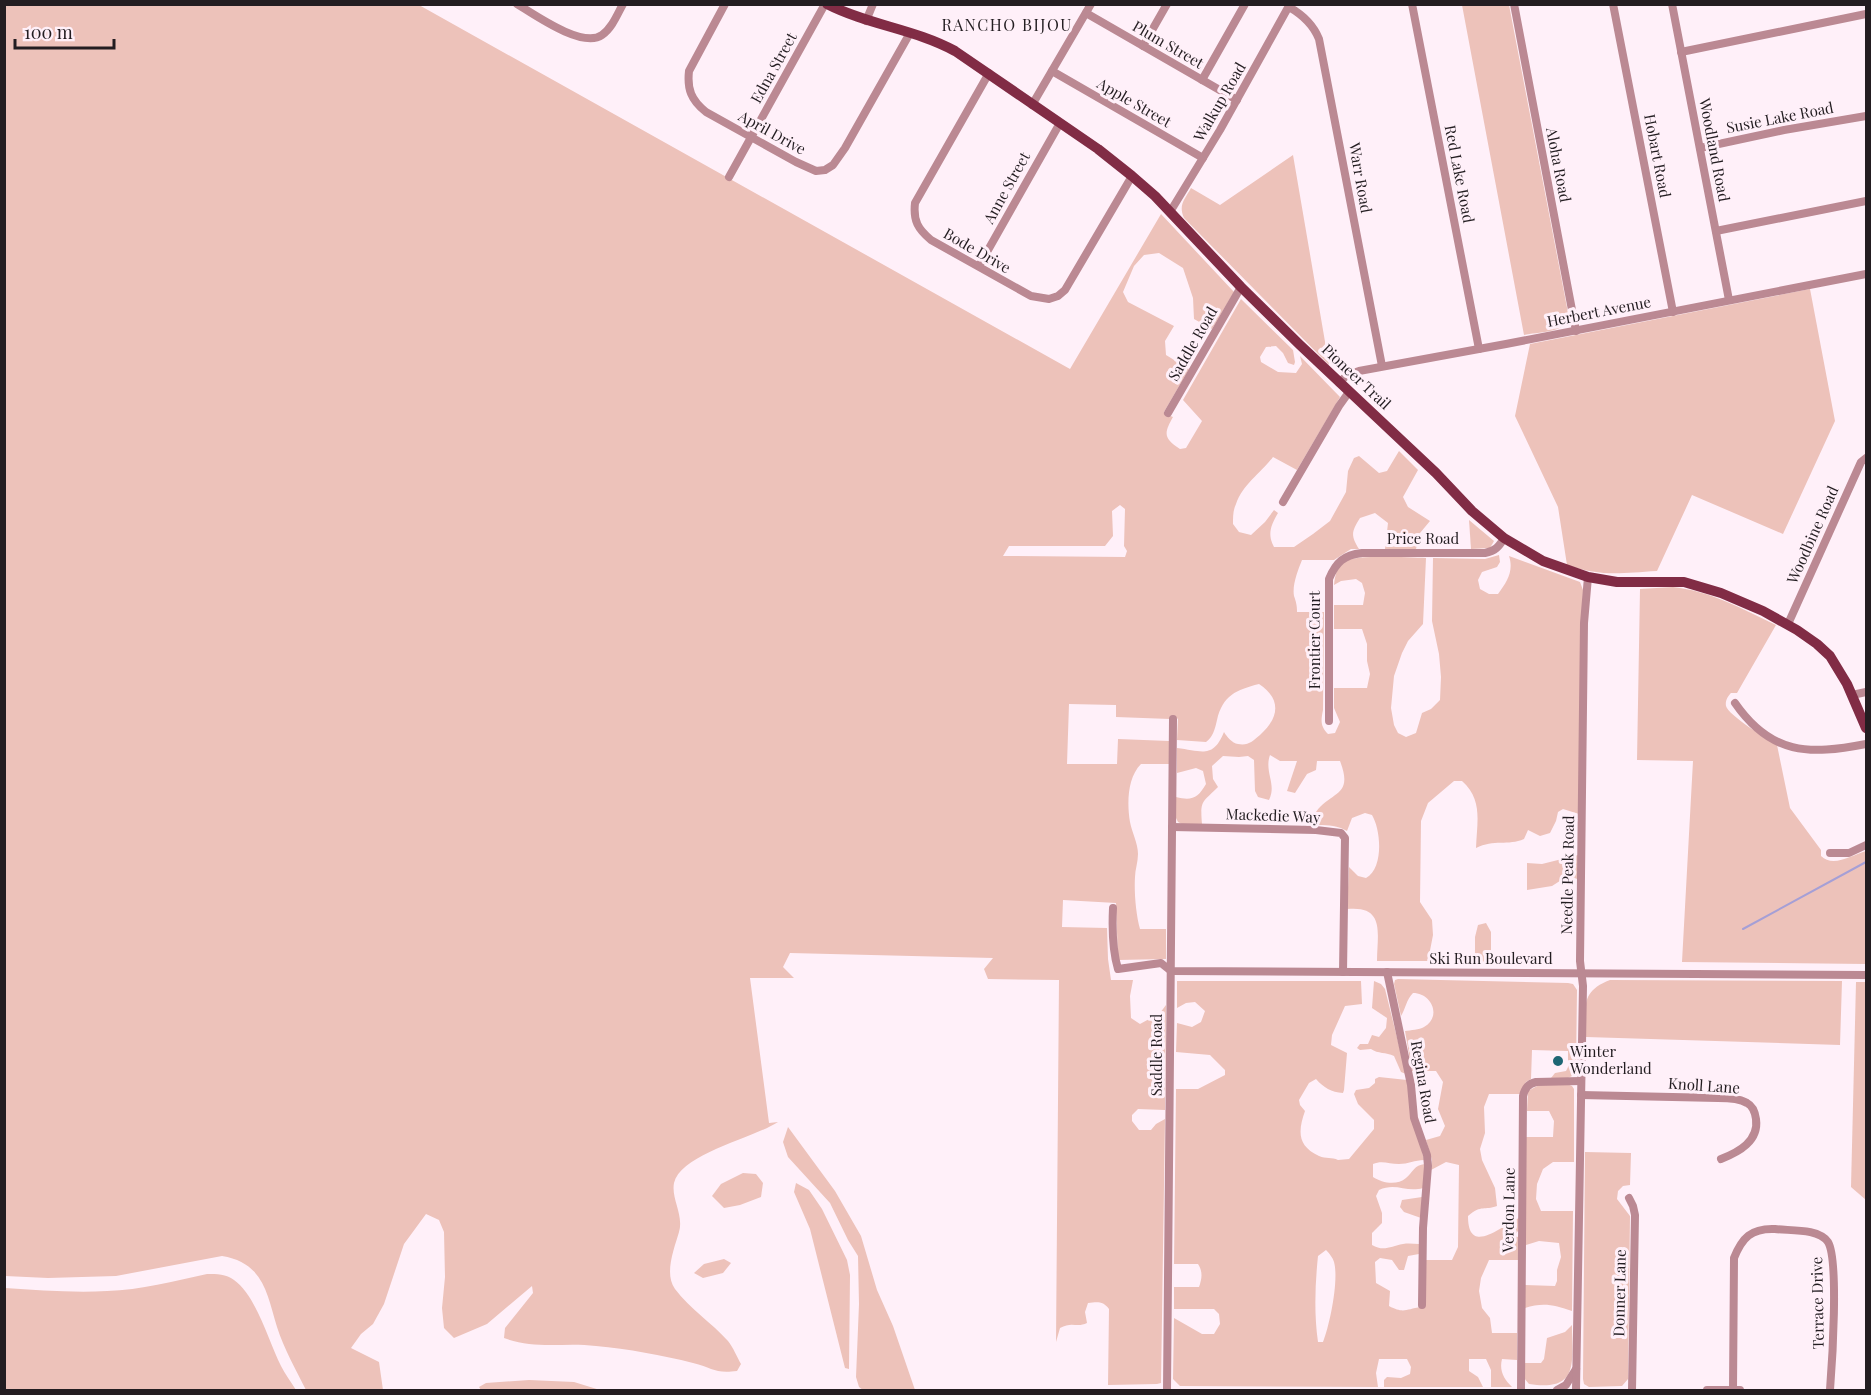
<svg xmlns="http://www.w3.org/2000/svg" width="1871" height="1395" font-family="'Playfair Display',serif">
<rect width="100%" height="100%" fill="#fff0f9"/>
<g fill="#edc2ba" fill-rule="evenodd">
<path d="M5 5H419L1070 369 1161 214 1234 292 1212 329 1194 319 1193 298 1183 268 1159 253 1144 255 1134 266 1123 292 1128 302 1174 326 1165 341 1166 355 1189 369 1164 412 1168 415 1173 417C1164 433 1163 438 1180 449L1186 448 1202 421 1183 400 1241 299 1293 350 1295 362 1294 365 1288 363 1283 353 1276 346 1266 347 1260 357 1261 362 1278 372 1296 373 1302 364 1300 356 1340 397 1297 470 1273 457C1261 473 1243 484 1236 504 1233 510 1233 517 1233 524L1239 532 1251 535 1265 522 1274 510 1278 513C1271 525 1267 534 1274 547H1294L1313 534 1330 521 1346 492 1348 471 1354 458 1359 456 1379 473 1387 471 1399 451 1418 470 1403 497 1408 507 1430 521 1420 533 1416 549H1385L1388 523 1375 513 1360 518C1352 531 1350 535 1359 549H1351L1334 560H1302C1298 570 1292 585 1294 596 1296 602 1297 605 1297 612H1324L1323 710C1321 720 1320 726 1328 734L1335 733 1340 722 1334 708V688H1367L1370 674 1367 661V644L1362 629H1334V605H1363L1365 593 1362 583 1356 579 1341 581 1334 585C1335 575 1337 566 1346 561 1360 554 1409 558 1426 558L1423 624 1408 641 1402 653 1394 676 1391 708 1394 725 1398 733 1406 737 1416 733 1422 713 1431 709 1440 700 1441 677 1439 654 1432 621 1433 558 1485 559 1499 555 1500 562 1497 567 1482 572 1478 580 1480 589 1489 594H1498C1507 582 1514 571 1509 556L1580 582 1583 590 1579 814 1563 809 1558 812 1556 821 1550 833 1540 836 1528 830 1524 839C1508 846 1494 839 1476 848 1477 821 1483 800 1462 781H1454L1428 803 1421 821 1420 902 1432 920 1433 935 1428 961H1377C1377 934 1386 905 1347 909L1349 867 1358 876 1366 878C1384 868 1381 830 1372 815L1365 813 1352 818 1347 831C1335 824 1323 825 1311 825 1312 821 1313 815 1316 812 1331 791 1354 797 1340 761H1317L1316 770 1307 774 1295 793 1287 791 1297 761H1280L1270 755C1264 772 1277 784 1269 800L1258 797 1255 791 1254 760 1248 756 1239 757 1223 756 1212 766 1213 779 1218 787C1202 803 1200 800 1202 824H1182L1178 822 1176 818V797C1192 801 1198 798 1206 784L1203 771 1196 768 1177 773V748C1202 751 1213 759 1224 732 1227 737 1232 743 1238 744 1248 746 1253 741 1260 735 1279 718 1282 699 1259 684 1236 690 1223 695 1217 720 1215 729 1213 737 1206 742L1177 740 1178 719 1174 716 1170 719 1116 717V705L1069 704 1067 764H1117L1118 739 1169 741V764H1141C1127 778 1127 804 1130 822 1132 833 1138 843 1138 854 1138 862 1135 870 1135 877 1134 892 1136 915 1140 929H1166V959L1118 960 1116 903 1063 900 1062 927 1107 928 1108 959 1111 980H1133L1130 996 1131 1018 1140 1024 1160 1013 1166 1005 1165 1110 1138 1109 1132 1115V1121L1139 1130H1151L1156 1124 1165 1119 1161 1383 1157 1384 1108 1385 1109 1309C1103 1301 1098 1302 1088 1303L1085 1312 1087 1323C1077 1328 1072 1321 1060 1328L1056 1342 1059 980 988 979 984 969 993 958 790 953 783 967 794 978H750L769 1123 778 1122C754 1138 681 1154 674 1183 671 1199 684 1215 679 1232 674 1249 664 1274 675 1289 690 1309 712 1323 728 1341 733 1347 737 1357 741 1364L737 1371C715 1374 713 1368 693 1363 662 1355 628 1349 596 1346 565 1342 535 1350 504 1338L505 1328 533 1293 532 1286 487 1324 454 1338 444 1328 442 1308 445 1277 444 1232 439 1220 426 1214 404 1244 384 1304 373 1324 361 1334 351 1348 379 1362 383 1390H306C296 1370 284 1349 277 1327 267 1294 264 1263 222 1256L116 1276 48 1278 5 1276ZM1120 505 1125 509 1124 546 1127 551 1125 557 1003 556 1009 546H1105L1113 536 1112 511Z"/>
<path d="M1462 5H1509L1569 318C1565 333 1537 332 1524 335Z"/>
<path d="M1293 155 1329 365 1184 218C1178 205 1185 199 1191 188L1220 205Z"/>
<path d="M1810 289 1835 421 1783 534 1692 495 1657 571C1621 573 1602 577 1567 565L1558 507 1515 416 1530 344Z"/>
<polygon points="1469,520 1494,541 1490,548 1471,549"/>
<path d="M1673 587C1710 591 1743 609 1776 625L1737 693H1731C1728 696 1725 701 1726 706 1728 715 1767 739 1777 745L1790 808 1821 850V856C1833 868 1852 855 1866 851V964L1682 962 1693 761 1637 760 1640 589Z"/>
<polygon points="1578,855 1578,879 1566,877 1552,886 1527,890 1527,863 1542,864"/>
<polygon points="1486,923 1491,932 1491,952 1498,962 1475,962 1475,937 1478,925"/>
<path d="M1398 979 1568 983 1573 984 1577 990 1576 1066 1572 1076 1568 1078H1551L1555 1073 1566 1071 1568 1067V1051L1532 1050 1531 1079 1526 1082 1520 1094H1489L1484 1107 1485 1133 1480 1149 1482 1160 1495 1188 1497 1206C1484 1211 1482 1204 1468 1216 1468 1257 1501 1226 1519 1218L1518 1231 1514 1236 1518 1237V1260H1489L1481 1278 1479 1291 1482 1308 1490 1318 1492 1333H1517V1360L1502 1359C1499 1371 1504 1379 1512 1387H1491V1370L1486 1359H1469V1371L1478 1377 1483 1387H1384V1380L1387 1377 1401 1378 1410 1374 1411 1367 1407 1359H1379L1376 1373 1378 1387 1180 1386 1173 1379 1174 1318 1202 1334H1214L1220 1324 1219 1314 1214 1309H1174V1287H1199C1202 1278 1203 1272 1198 1264H1174L1176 1089H1198L1225 1075V1070L1210 1055 1176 1052 1177 1023 1192 1027 1201 1022 1205 1011 1195 1002 1186 1003 1177 1008V981H1361L1362 1004 1345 1006 1332 1035 1331 1045 1347 1053 1344 1090 1343 1093C1331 1092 1324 1088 1316 1079L1309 1083 1299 1100 1300 1105 1305 1111C1298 1131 1297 1146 1319 1156 1326 1159 1332 1157 1338 1160L1349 1159 1374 1129V1120L1358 1104 1354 1094 1356 1090 1369 1088 1375 1083V1079L1379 1077 1407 1080 1424 1160C1415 1160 1408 1164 1399 1164 1389 1164 1382 1160 1373 1164V1177C1382 1183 1397 1186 1406 1178 1413 1172 1414 1165 1425 1164L1423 1188C1406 1193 1396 1182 1379 1190L1376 1196 1382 1213V1223L1372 1233V1245C1384 1252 1391 1246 1403 1244 1409 1243 1414 1244 1419 1244V1254L1408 1256 1404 1270H1399L1392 1260 1380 1258 1375 1262 1376 1283 1390 1291 1389 1306C1404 1314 1406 1309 1421 1307L1426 1260H1452L1458 1247 1459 1165 1446 1162 1431 1170 1432 1160 1426 1140 1440 1136 1445 1126 1438 1109 1443 1082 1436 1071H1412L1405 1031C1411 1030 1419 1030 1424 1027 1442 1017 1432 993 1413 993 1406 1000 1406 1008 1401 1016L1394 984 1395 980ZM1326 1250C1329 1253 1333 1258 1334 1262 1339 1280 1330 1324 1323 1342H1318C1314 1314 1315 1285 1318 1256Z"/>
<path d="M1610 980 1842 981 1840 1045 1586 1037C1586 1008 1579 992 1610 980Z"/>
<path d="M1374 981 1381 984 1385 989 1406 1074 1401 1072 1394 1056C1386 1052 1378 1054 1371 1049L1360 1050 1357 1048 1360 1044H1368L1372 1035 1379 1037 1386 1028 1387 1018 1372 1008Z"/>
<polygon points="1856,982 1866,982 1866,1200 1851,1187"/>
<path d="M1567 1084 1572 1086 1574 1089V1162H1553L1543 1169 1537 1184 1536 1199 1541 1211H1573L1572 1311C1555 1305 1543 1302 1525 1308V1285L1555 1286 1557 1281V1270L1561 1257 1559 1243 1539 1241 1526 1245V1137H1553L1554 1121 1549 1111H1527L1528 1091 1539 1085Z"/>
<polygon points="788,1127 835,1191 861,1236 877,1290 893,1326 915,1390 863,1390 859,1387 856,1377 859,1304 858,1256 848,1240 830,1203 788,1157 783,1142"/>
<polygon points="1585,1152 1631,1153 1630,1185 1623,1186 1618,1191 1617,1199 1630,1216 1628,1379 1622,1386 1589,1387 1584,1384 1583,1379"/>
<polygon points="743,1173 756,1174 763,1183 761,1197 740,1205 724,1208 712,1196 721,1184"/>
<polygon points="796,1183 809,1190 822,1209 847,1260 850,1275 849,1369 845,1368 810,1229 794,1192"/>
<polygon points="1422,1197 1421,1218 1404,1212 1400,1207 1402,1200"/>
<polygon points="724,1259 731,1263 723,1273 703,1278 694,1273 704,1264"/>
<path d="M207 1274C217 1274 226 1274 234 1280 256 1295 269 1342 281 1366 285 1374 291 1382 296 1390H5V1288C38 1290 73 1293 107 1291 141 1290 174 1281 207 1274Z"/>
<path d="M1572 1325C1572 1362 1580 1392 1529 1384L1524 1378V1363H1541L1544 1359 1547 1338 1565 1332Z"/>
<polygon points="529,1380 574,1382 600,1390 481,1390 479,1387 486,1383"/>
</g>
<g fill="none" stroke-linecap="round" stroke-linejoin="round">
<polyline stroke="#a59fd6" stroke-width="2" points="1743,929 1866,862"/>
<g stroke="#bb8993" stroke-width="8">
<path d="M517 4C535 15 583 49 602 35 612 28 617 15 623 4"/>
<path d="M725 4 689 71C687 89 691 100 706 112L796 162 816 171 825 170 833 165 845 148 910 33"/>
<polyline points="1412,4 1479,349"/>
<polyline points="1514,4 1576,331"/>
<polyline points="1613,4 1673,312"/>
<polyline points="1672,4 1729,300"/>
<path d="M1289 7C1303 15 1313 24 1319 39L1382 366"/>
<polyline points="1086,13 1237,100"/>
<polyline points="866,21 873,4"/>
<polyline points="1143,46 1167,4"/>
<polyline points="1681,52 1866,14"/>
<polyline points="1052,71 1203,158"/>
<path d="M989 73 915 203C913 221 918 229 931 240L1031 296 1049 299 1058 296 1065 290 1132 176"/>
<polyline points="1202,80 1245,4"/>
<polyline points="1032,105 1091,4"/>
<polyline points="1700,148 1784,130 1866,116"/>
<polyline points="729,177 825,4"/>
<polyline points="1170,212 1220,130 1290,4"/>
<polyline points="1716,231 1866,201"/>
<polyline points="979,266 1060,123"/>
<polyline points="1339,383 1347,375 1359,371 1506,344 1866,274"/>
<polyline points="1168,413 1241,287"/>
<polyline points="1283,502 1339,406 1349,392"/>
<polyline points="1788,624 1861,462 1866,458"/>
<polyline points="1852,695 1866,692"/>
<path d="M1735 703C1771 755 1809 755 1866 744"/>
<path d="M1329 721V579C1336 562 1344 555 1362 553H1485C1495 551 1499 547 1504 538"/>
<polyline points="1172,827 1316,830 1341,833 1345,838 1343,972"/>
<polyline points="1830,853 1849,853 1866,845"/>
<path d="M1113 908C1112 929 1112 949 1118 969L1161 963 1171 971 1866 975"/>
<polyline points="1387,972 1411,1085 1414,1118 1427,1155 1428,1166 1423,1228 1422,1305"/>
<path d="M1581 1095 1718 1098C1727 1098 1739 1098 1747 1103 1753 1106 1755 1112 1756 1119 1759 1141 1739 1152 1721 1159"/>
<polyline points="1629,1198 1633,1206 1635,1215 1632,1390"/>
<polyline points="1167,1390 1173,719"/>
<path d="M1521 1390 1523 1096C1525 1088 1528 1084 1536 1082L1581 1081"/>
<polyline points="1557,1390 1566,1385 1576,1369"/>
<polyline points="1576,1390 1583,986 1580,961 1584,623 1588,577"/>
<polyline points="1707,1390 1740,1390"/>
<path d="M1733 1390 1734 1258C1742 1238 1751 1228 1775 1229 1790 1231 1818 1228 1828 1242 1839 1260 1832 1365 1830 1390"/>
</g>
<path stroke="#812c45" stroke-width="10" d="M827 4C868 25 915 29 955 51L1098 149 1132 176 1155 196 1241 287 1300 345 1436 473 1472 511 1504 538 1543 561 1588 577 1617 582H1684L1721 593 1763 611 1797 630 1817 644 1830 656 1847 684 1866 728"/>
</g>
<circle fill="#1e6674" stroke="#fff0f9" stroke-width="2" cx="1558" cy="1061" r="6"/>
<g text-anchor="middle" stroke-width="6" stroke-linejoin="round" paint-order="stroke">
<g font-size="15" fill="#231d21" stroke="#fff0f9">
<text transform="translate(1168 45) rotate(30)" y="5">Plum Street</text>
<text transform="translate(774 68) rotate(-61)" y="5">Edna Street</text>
<text transform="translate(1220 102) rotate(-60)" y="5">Walkup Road</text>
<text transform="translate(1134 103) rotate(30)" y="5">Apple Street</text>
<text transform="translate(1780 118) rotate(-11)" y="5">Susie Lake Road</text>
<text transform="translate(772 133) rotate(29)" y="5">April Drive</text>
<text transform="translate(1714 150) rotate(79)" y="5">Woodland Road</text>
<text transform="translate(1657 156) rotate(79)" y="5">Hobart Road</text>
<text transform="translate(1558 165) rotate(79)" y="5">Aloha Road</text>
<text transform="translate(1459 174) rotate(79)" y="5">Red Lake Road</text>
<text transform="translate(1360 178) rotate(80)" y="5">Warr Road</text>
<text transform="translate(1007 188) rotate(-61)" y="5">Anne Street</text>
<text transform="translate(977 251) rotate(30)" y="5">Bode Drive</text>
<text transform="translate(1599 312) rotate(-11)" y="5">Herbert Avenue</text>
<text transform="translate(1193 344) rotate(-60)" y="5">Saddle Road</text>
<text transform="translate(1356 377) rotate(43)" y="5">Pioneer Trail</text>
<text transform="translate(1813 535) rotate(-66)" y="5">Woodbine Road</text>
<text x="1423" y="544">Price Road</text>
<text transform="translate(1315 640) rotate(-90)" y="5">Frontier Court</text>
<text transform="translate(1273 816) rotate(2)" y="5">Mackedie Way</text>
<text transform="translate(1568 875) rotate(-89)" y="5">Needle Peak Road</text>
<text x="1491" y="964">Ski Run Boulevard</text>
<text transform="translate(1157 1055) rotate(-90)" y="5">Saddle Road</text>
<text transform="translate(1423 1082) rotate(80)" y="5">Regina Road</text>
<text transform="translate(1704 1086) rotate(4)" y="5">Knoll Lane</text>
<text transform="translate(1509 1210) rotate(-89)" y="5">Verdon Lane</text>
<text transform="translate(1620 1293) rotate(-89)" y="5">Donner Lane</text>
<text transform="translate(1818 1303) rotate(-91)" y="5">Terrace Drive</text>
</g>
<g font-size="15" fill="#231d21" stroke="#fff0f9" text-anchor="start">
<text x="1570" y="1057">Winter<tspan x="1570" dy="17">Wonderland</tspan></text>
</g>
<g font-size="16" letter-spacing="1.5" fill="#231d21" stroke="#fff0f9">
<text x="1007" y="31">RANCHO BIJOU</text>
</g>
</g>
<rect width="1871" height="1395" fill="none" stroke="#231d21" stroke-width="12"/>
<path d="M15 39v9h99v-9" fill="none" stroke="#231d21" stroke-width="3"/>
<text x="24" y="39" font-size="18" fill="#231d21" stroke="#fff0f9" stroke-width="4.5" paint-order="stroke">100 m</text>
</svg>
